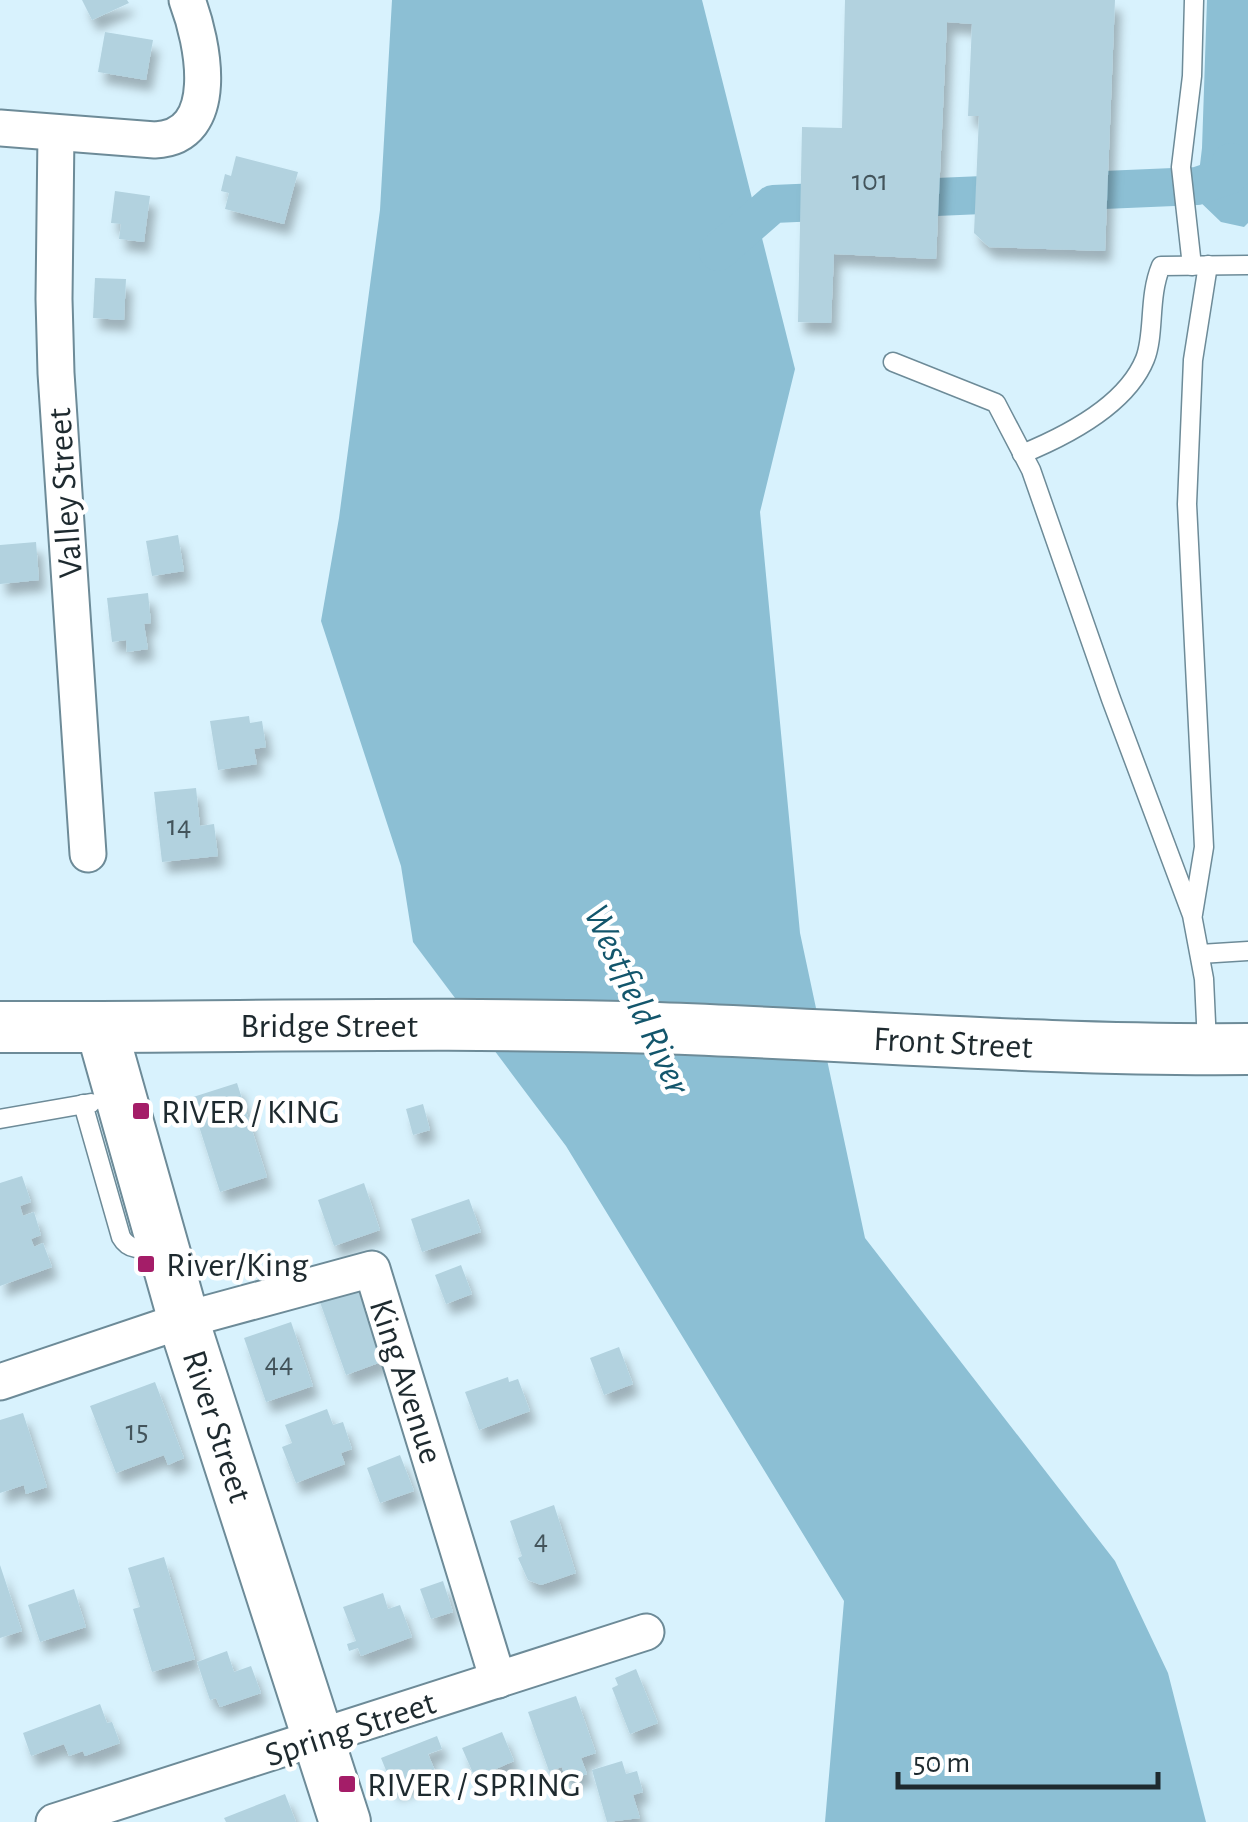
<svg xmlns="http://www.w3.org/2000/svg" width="1248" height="1822" font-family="'Alegreya Sans',sans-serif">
<defs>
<filter id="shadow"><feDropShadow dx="6" dy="11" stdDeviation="5" flood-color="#0004"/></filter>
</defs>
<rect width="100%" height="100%" fill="#d8f2fd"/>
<g fill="#8cbfd4">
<polygon points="392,0 702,0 795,369 760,512 800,933 865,1238 1115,1561 1168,1673 1206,1822 825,1822 844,1601 566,1146 413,942 401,866 321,621 339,518 380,210"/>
<polygon points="1207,0 1248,0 1248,223 1244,227 1221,222 1196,198 1202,148"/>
</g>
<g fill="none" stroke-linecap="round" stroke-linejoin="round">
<polyline stroke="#8cbfd4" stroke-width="38" points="718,252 773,204 1197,186 1230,175 1231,162"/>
</g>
<g fill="#b2d2df" filter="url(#shadow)">
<polygon points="82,0 127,0 129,3 92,20"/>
<polygon points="845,0 1115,0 1105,251 989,247 974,233 979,116 968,116 972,24 947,22 936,259 834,254 831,323 798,322 802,127 842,128"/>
<polygon points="105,32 153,40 146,80 98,72"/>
<polygon points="236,156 298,172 284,224 225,209 229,193 221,191 225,174 231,176"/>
<polygon points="115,191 150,196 144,242 119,239 121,224 111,223"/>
<polygon points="95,278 126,279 124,320 93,318"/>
<polygon points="178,535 184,571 152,576 146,541"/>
<polygon points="36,542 39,580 0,584 0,545"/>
<polygon points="148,593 151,623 144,624 148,649 127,652 126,640 112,642 107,598"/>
<polygon points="249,716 250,723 262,721 266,747 254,749 257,764 218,770 210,721"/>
<polygon points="196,788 200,826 214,824 218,856 162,862 154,792"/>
<polygon points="237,1083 267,1177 220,1192 190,1098"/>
<polygon points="423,1104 430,1130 413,1135 406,1109"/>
<polygon points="22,1176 31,1202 20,1206 23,1216 34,1212 41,1235 31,1239 34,1247 43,1243 52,1267 0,1286 0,1183"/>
<polygon points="364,1183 380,1230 334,1246 318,1200"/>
<polygon points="469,1199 481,1232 422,1252 411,1219"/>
<polygon points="461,1265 472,1294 446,1304 435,1275"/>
<polygon points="353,1277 384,1361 346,1375 316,1291"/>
<polygon points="291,1322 313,1386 266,1402 244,1338"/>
<polygon points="619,1347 633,1384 604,1395 590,1358"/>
<polygon points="508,1377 509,1382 518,1379 530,1411 479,1430 465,1392"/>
<polygon points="155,1382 184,1458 168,1465 164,1455 116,1473 90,1406"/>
<polygon points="327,1409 333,1425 343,1422 352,1449 341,1453 345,1464 296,1483 282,1447 292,1443 285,1425"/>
<polygon points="23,1413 47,1487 26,1494 24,1485 0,1493 0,1420"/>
<polygon points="400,1455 414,1491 380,1503 367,1468"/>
<polygon points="554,1505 576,1573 541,1585 528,1580 518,1558 522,1556 510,1521"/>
<polygon points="164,1557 195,1659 152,1672 133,1609 140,1607 128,1568"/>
<polygon points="0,1565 22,1631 0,1638"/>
<polygon points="443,1581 453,1612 431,1619 420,1589"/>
<polygon points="74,1589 86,1627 40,1642 28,1605"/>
<polygon points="383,1593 388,1609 400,1605 412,1637 361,1656 358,1648 349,1651 347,1644 356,1641 343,1607"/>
<polygon points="227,1651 234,1672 251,1666 261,1693 220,1707 216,1698 210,1700 197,1662"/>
<polygon points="636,1669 658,1723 630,1734 612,1688 618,1685 615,1678"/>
<polygon points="576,1696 596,1753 581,1758 587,1774 566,1781 562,1767 549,1771 528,1712"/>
<polygon points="100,1704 107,1723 112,1722 120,1743 85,1756 83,1751 69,1756 64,1744 31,1756 23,1733"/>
<polygon points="502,1732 514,1761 482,1775 480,1770 473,1773 462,1748"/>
<polygon points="437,1736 442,1749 428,1754 436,1773 394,1790 381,1758"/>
<polygon points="622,1761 626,1774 637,1771 643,1792 633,1795 640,1818 607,1822 592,1770"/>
<polygon points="285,1794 296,1822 226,1822 224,1818"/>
</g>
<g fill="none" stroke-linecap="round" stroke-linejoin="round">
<g stroke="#6d8b98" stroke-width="21">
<g id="lane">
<polyline points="1192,266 1181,167 1192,76 1194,0"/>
<polyline points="893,362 996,403 1031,470 1111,699 1192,915 1204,979 1207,1044"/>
<path d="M1022 454C1066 436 1126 406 1145 359 1155 334 1148 297 1161 266L1248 265"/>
<polyline points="1193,914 1204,847 1187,504 1193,360 1208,265"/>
<polyline points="1200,954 1248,951"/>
<path d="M83 1104 121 1237C130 1253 145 1248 162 1246"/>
<polyline points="0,1119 91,1103"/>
</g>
</g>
<g stroke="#6d8b98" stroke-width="39">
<g id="street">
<path d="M0 128 155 140C223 137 203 42 187 0"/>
<polyline points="56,133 54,299 56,373 88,854"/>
<polyline points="0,1382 184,1320 372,1269 498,1680"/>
<polyline points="54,1822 646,1632"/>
</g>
</g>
<g stroke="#6d8b98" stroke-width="54">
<g id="secondary">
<path d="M0 1027C219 1028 439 1021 658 1028 855 1035 1051 1051 1248 1049"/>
<polyline points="101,1027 188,1335 345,1822"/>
</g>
</g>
<use href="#lane" stroke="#fff" stroke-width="18"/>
<use href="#street" stroke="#fff" stroke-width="35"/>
<use href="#secondary" stroke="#fff" stroke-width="50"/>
</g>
<g fill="#a41d68" stroke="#fff" stroke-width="4">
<rect x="131" y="1101" width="20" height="20" rx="5"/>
<rect x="136" y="1254" width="20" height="20" rx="5"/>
<rect x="337" y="1774" width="20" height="20" rx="5"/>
</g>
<g text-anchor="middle" stroke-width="9" stroke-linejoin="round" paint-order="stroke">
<g font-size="30" fill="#43545b">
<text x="870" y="190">101</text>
<text x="179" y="835">14</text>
<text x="279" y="1372">44</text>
<text x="137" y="1440">15</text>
<text x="541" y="1549">4</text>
</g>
<g font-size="35" fill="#1e2a2f" stroke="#fff">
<text transform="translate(64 493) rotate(-94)" y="12">Valley Street</text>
<text x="329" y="1037">Bridge Street</text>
<text transform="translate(953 1042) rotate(3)" y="12">Front Street</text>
<text transform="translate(407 1381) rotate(72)" y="12">King Avenue</text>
<text transform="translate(218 1426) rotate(72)" y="12">River Street</text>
<text transform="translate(350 1728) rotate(-18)" y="12">Spring Street</text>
</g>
<g font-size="35" fill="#1e2a2f" stroke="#fff" text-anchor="start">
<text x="161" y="1123">RIVER / KING</text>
<text x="166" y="1276">River/King</text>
<text x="367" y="1796">RIVER / SPRING</text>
</g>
<g font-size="38" font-style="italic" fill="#13566c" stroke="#fff">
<text transform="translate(638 999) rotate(65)" y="13">Westfield River</text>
</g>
</g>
<path d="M898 1772v15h260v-15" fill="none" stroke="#1e2a2f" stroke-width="5"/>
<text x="913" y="1772" font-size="30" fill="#1e2a2f" stroke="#ffffff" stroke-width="8" paint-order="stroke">50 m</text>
</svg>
